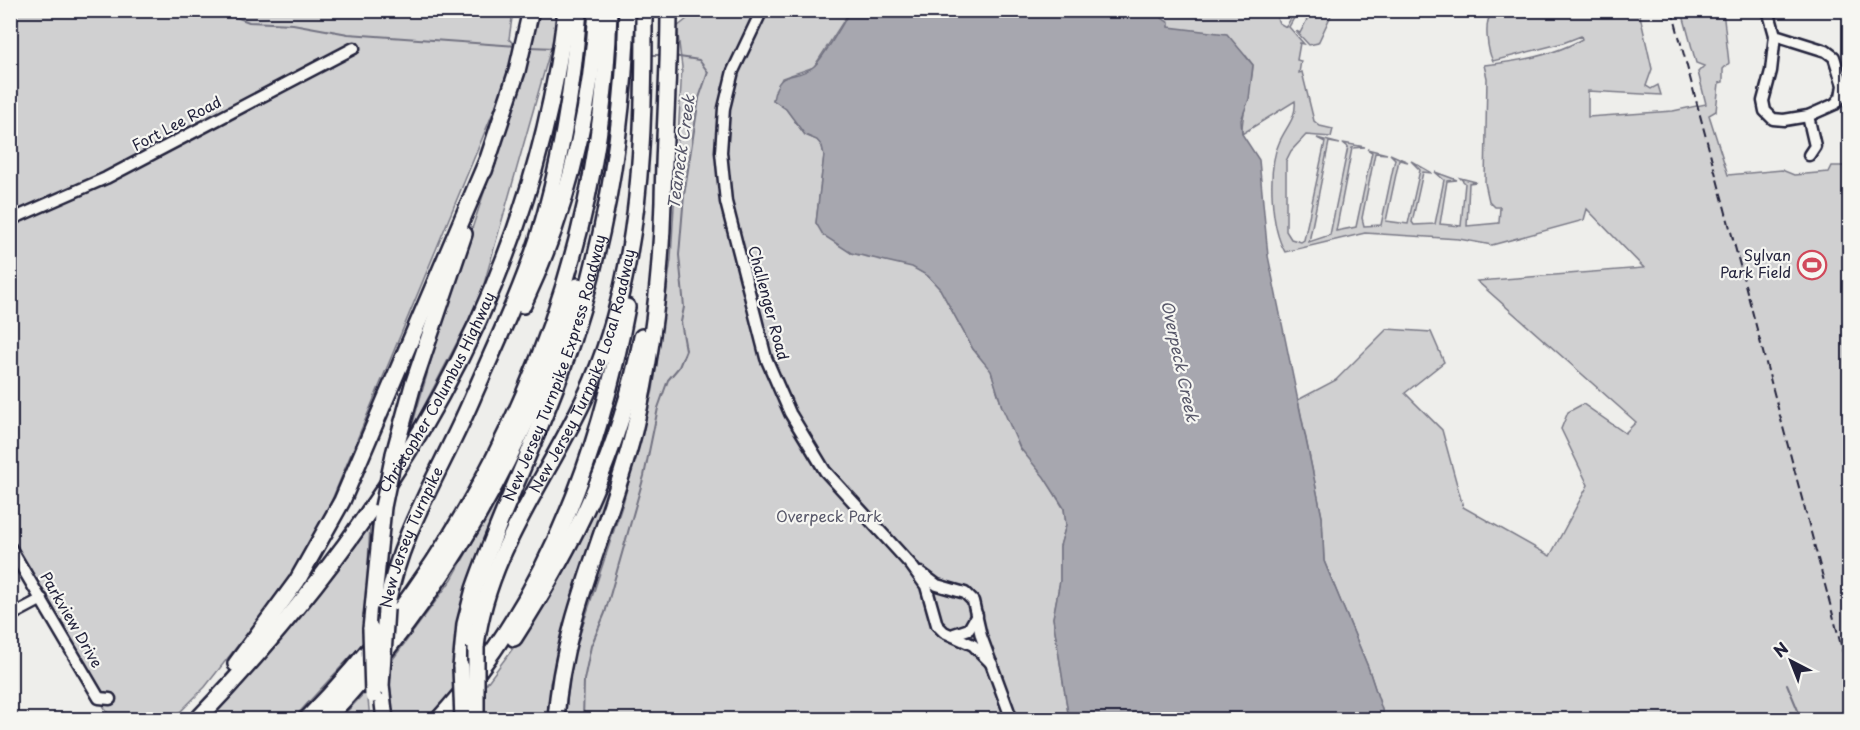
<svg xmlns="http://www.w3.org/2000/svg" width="1860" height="730" font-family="'Playpen Sans',sans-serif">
<rect width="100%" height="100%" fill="#eeeeeb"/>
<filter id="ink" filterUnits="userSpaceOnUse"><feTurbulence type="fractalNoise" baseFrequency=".0167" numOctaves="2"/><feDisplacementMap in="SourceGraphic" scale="12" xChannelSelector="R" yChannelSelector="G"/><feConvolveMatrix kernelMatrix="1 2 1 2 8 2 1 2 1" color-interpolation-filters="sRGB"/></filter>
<g filter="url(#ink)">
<g fill="#d0d0d1" stroke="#797986" stroke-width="1.5">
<polygon points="1312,10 1333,11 1318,43 1309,45 1296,31 1300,33"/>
<polygon points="10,11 513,11 509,39 519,50 309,555 205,687 173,719 111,719 11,547"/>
<polygon points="539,11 556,11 554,37 480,298 410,433 450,295 531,51"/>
<polygon points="692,11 850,11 814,67 782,78 773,100 786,109 805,135 817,140 822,146 824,155 816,223 851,253 912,266 928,276 940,289 973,349 991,370 1002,407 1064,509 1066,525 1060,546 1060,581 1053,618 1069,719 565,720 572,658 623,503 653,390 671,259 682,67 677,27 692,15"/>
<path d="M1167 11H1274L1279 23 1286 27 1295 11H1298L1289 27 1304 44 1300 43 1297 60 1301 61 1299 73 1302 72 1314 121 1320 126 1333 129 1331 137 1306 135 1291 151 1286 161V231L1291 239 1301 242 1304 240 1325 142 1317 138 1340 144 1329 142 1309 242 1330 235 1348 147 1343 143 1365 147 1352 148 1336 231 1356 227 1372 152 1367 149 1387 154 1375 153 1362 218 1364 226 1381 225 1395 159 1390 154 1408 162 1399 160 1386 221 1408 224 1420 170 1411 161 1432 173 1423 172 1412 222 1414 225 1435 224 1444 180 1435 172 1457 180 1447 181 1440 224 1461 226 1465 183 1460 178 1476 182 1469 183 1467 226 1499 223 1500 207H1495L1489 201 1485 183 1487 78 1484 65C1515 62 1555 55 1582 39L1581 36 1563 43 1493 61C1487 50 1484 23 1491 14L1489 11H1639L1652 69 1646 86 1651 89 1658 85 1661 95 1588 91V117L1673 111 1706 104 1698 72 1704 66 1696 63 1682 11H1723L1729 63 1723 69V82L1719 83 1716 111 1709 115 1728 175 1782 170 1794 175 1829 172 1832 166H1849V719H1385L1368 667 1324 561 1322 517 1298 400 1336 380 1387 329 1431 332 1444 362 1405 393 1442 430 1463 507 1550 556 1588 485 1561 429 1568 412 1583 404 1625 433 1636 422 1477 281 1644 268 1587 209 1584 220 1492 245 1459 239 1365 233 1285 252C1271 228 1267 169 1279 143 1285 128 1297 118 1295 101L1242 134C1241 110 1252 90 1253 65L1246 56 1168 27 1161 18Z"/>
<polygon points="519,459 458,640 453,694 429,719 394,719 390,681 393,659 452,579"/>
<polygon points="603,483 615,487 550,683 550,719 484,719 481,691 519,640"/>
<polygon points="370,525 364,642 293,719 205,720 279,642"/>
<polygon points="367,690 370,719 340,720 342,717"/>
</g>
<path fill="#a7a7af" stroke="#727281" stroke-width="1.5" d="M850 11H1167L1162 18 1169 23V27L1227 34 1253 65 1249 99 1241 120 1242 134 1259 160 1268 256 1322 517 1324 561 1368 667 1385 719H1069L1053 618 1060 581V546L1066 525 1064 508 1044 477 1020 448 1002 407 991 371 973 349 940 289 928 276 912 267 851 253 823 235 816 223 824 155 822 146 817 140 805 135 786 109 773 100C779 66 794 82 813 67 822 60 844 22 850 11Z"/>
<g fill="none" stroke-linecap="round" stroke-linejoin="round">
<g stroke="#727281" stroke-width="2">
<polyline points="218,10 249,22 293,24 348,34 518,46"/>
<polyline points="530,47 554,48"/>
<polyline points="649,55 662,55"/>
<polyline points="1787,684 1802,720"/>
<polyline points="583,720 584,680 591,646 605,613 644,476 658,408 668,380 679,367 686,350 681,322 684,307 679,255 684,195 699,98 708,72 699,60 673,56"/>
</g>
<g stroke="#22223b" stroke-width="15">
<g id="minor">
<polyline points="762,10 733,71 724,108 721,152 726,202 766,358 790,413 825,471 911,565 926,586 937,625 944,632 973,645 992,664"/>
<polyline points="1768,10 1775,35 1771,71 1763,101 1765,111 1773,119 1784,120 1808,116 1835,104 1841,97 1843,85 1834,57 1826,51 1775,35"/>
<polyline points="1808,116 1815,146 1809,155"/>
<polyline points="10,220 106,178 354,48"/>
<polyline points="10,547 99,698 110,699"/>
<polyline points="921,573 937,585 965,593 973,601 981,636 1012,720"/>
<polyline points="10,616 42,599"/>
<polyline points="954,634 969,629 977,615"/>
</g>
</g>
<g stroke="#22223b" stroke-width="20">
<g id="highway">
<polyline points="484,171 517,71 531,10"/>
<path d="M523 305C567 212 591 113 597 10"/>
<polyline points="394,454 413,385 464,234"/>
<path id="s1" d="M386 609C400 532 442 469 472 399 495 346 520 294 538 239 561 165 573 87 579 10"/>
<polyline points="371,629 383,507"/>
<path d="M514 638C577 540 619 452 642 337"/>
<path id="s2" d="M476 647C487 549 554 471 592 382 642 264 644 136 644 10"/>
<polyline points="236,664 297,581 342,501 487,161"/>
<path id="s3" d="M461 667 465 624 474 589C500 514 535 444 562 370 604 253 624 134 627 10"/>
<polyline points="381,686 385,720"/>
<path id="s4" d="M197 720C389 520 533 290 566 10"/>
<path d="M306 720C490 532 603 274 609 10"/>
<path d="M325 720C443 597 527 448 578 286"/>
<path d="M438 720C543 606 599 458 627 307"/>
<path d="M556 720C562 619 610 527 634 431 652 355 661 279 663 201 664 138 669 74 669 10"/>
</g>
</g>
<use href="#minor" stroke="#f6f6f2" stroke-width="10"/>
<use href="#highway" stroke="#f6f6f2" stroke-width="15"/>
<polyline stroke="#22223b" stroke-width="2" stroke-dasharray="9 4.5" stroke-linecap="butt" points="1672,10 1850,679"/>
<g stroke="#22223b" stroke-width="20" stroke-linecap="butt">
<g id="highway-bridge">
<polyline points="383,507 394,454"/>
<polyline points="371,629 373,695"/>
<polyline points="476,647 476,714"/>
<polyline points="461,667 463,720"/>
<polyline points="381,686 386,609"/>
</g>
</g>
<use href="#highway-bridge" stroke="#f6f6f2" stroke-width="15"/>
</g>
</g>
<defs>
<g id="stadium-ring" transform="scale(1.5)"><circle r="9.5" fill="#f6f6f2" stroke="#d1495b" stroke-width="1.5"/><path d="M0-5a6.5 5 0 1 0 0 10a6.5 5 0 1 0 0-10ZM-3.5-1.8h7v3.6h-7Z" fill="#d1495b"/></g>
</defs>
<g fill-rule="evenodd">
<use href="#stadium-ring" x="1812" y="265"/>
</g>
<g text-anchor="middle" stroke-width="4.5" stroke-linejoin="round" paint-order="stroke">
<g font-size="15" fill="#22223b" stroke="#f6f6f2">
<text transform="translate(177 124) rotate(-28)" y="5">Fort Lee Road</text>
<text transform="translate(768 303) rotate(75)" y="5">Challenger Road</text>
<text dy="5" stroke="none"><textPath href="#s3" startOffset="315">New Jersey Turnpike Express Roadway</textPath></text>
<text dy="5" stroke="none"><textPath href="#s2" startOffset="298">New Jersey Turnpike Local Roadway</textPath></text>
<text dy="5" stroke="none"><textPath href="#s4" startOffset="408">Christopher Columbus Highway</textPath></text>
<text dy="5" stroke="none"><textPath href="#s1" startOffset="76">New Jersey Turnpike</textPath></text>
<text transform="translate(71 620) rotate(60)" y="5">Parkview Drive</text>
</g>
<g font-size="15" fill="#22223b" stroke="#f6f6f2" text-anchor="end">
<text x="1791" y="261">Sylvan<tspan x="1791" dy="17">Park Field</tspan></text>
</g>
<g font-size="15" fill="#565668" stroke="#f6f6f2">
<text x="829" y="522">Overpeck Park</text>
</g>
<g font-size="16" font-style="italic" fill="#575769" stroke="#f6f6f2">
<text transform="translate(681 152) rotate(-82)" y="6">Teaneck Creek</text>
<text transform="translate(1180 361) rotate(78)" y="6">Overpeck Creek</text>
</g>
</g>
<rect width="1860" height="730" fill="none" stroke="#f6f6f2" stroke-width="36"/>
<rect x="18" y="18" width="1824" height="694" fill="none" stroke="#22223b" stroke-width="2" filter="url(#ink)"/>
<g transform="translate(1791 661) rotate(318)" stroke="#f6f6f2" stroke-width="4.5" paint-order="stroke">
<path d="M0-4.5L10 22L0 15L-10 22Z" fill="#22223b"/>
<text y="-9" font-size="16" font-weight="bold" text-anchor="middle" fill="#22223b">N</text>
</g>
</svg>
